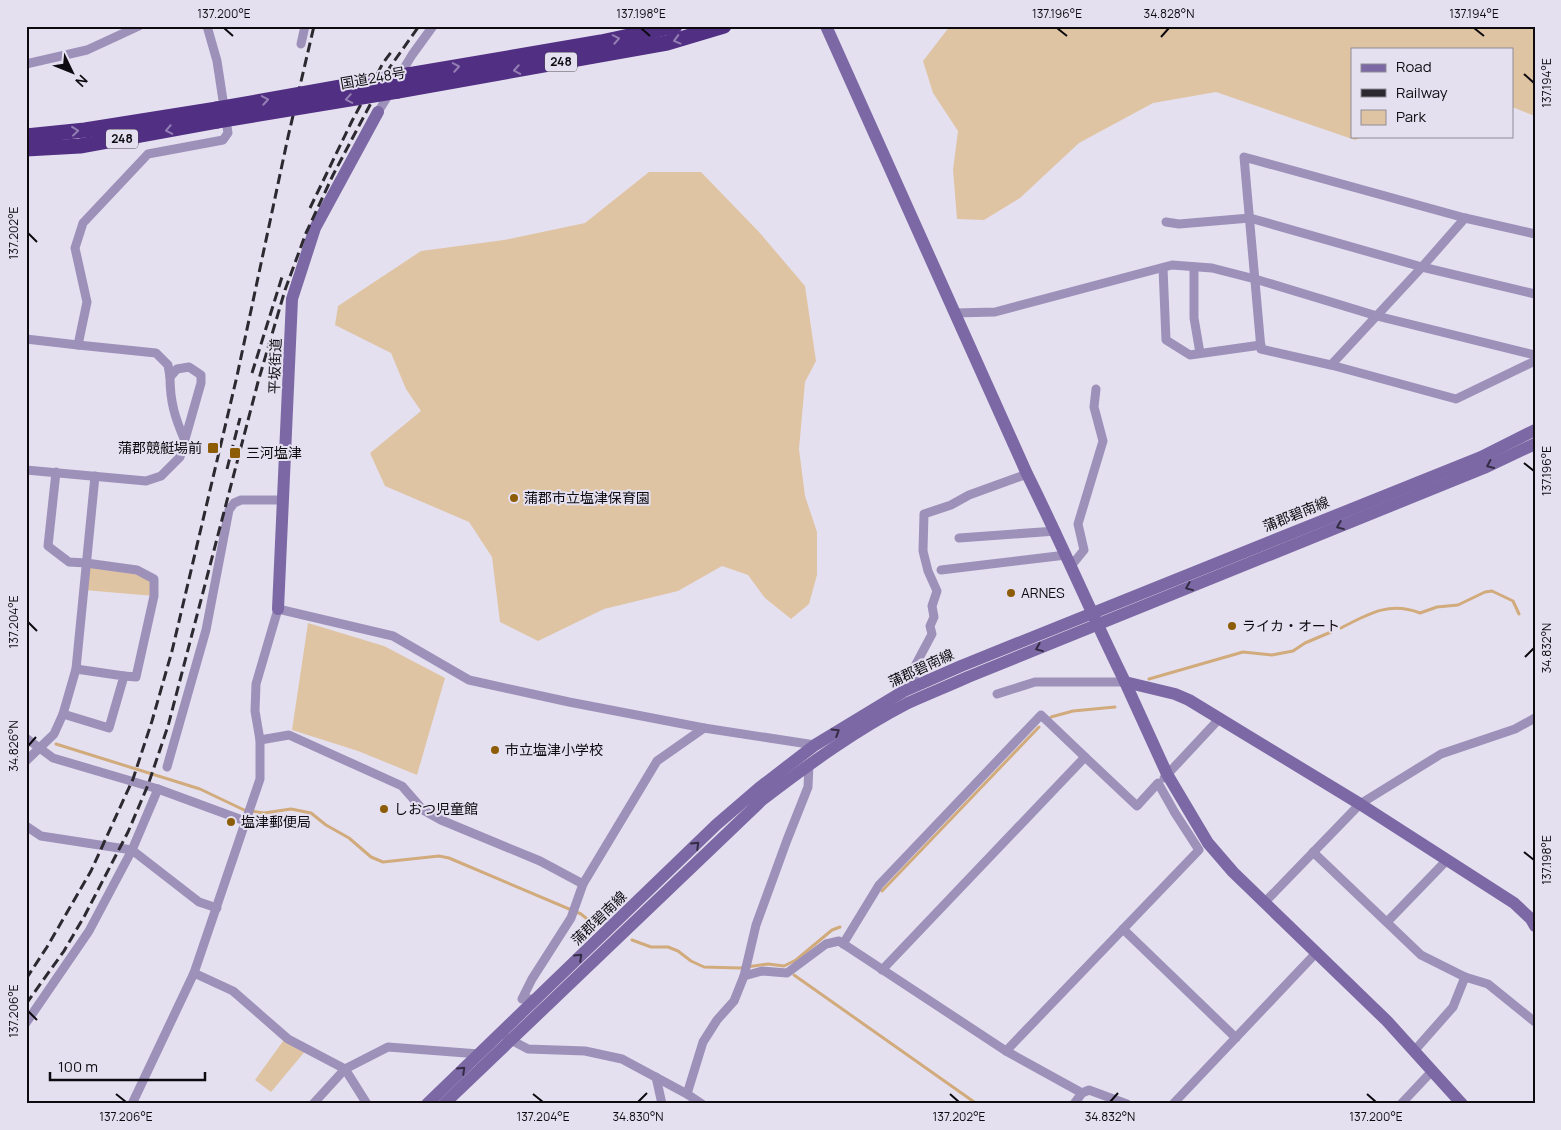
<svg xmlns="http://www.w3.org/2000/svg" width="1561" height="1130" font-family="Manrope,'Noto Sans JP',sans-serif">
<rect width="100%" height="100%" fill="#e5e0f0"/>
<g fill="#dfc4a3">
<polygon points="950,26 1535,26 1535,116 1512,107 1512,49 1352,49 1352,136 1365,136 1355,140 1216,92 1153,103 1079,143 1020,198 984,220 957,219 953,170 958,131 933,93 923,61"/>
<polygon points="649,172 701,172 759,232 805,286 816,361 805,382 799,449 805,496 817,532 817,575 809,604 791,619 765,598 748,575 722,566 678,591 604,609 538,641 500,622 492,557 469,522 385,486 370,453 421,411 406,389 391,353 335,325 338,306 421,251 504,240 585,223"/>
<polygon points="86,563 137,570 154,579 154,596 84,590"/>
<polygon points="308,623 384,646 445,678 417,775 358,751 292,730"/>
<polygon points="286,1037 307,1049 271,1092 255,1080"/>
</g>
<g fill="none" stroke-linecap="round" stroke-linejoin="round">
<g stroke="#d1ab7c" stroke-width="3">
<path d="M1341 628C1368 614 1389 601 1420 613L1437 607 1458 605 1485 592 1492 591 1513 601 1519 614"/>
<polyline points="1149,679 1243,652 1272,655 1293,651 1305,643 1331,632"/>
<polyline points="1051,717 1073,711 1115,707"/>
<polyline points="56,744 200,789 244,810 264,813 291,809 311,813 326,825 349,838 371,857 383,862 439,856 449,858 581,914 596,926"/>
<polyline points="882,891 1039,727"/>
<polyline points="632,940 651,947 668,947 678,951 691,961 704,967 740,968 768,964 784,966 796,960 832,930 840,927"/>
<polyline points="794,975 977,1104"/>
</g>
<g stroke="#9d91ba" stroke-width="9">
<polyline points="301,44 305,26"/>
<polyline points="26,64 87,50 139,26"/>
<polyline points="398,78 412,55 433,26"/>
<polyline points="378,112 391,91"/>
<polyline points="1166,222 1179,224 1250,218 1422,267 1535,294"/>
<polyline points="1535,234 1465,218 1244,157 1261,349 1331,365 1456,399 1535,361"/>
<polyline points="1194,267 1194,318 1200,353"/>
<polyline points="1163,268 1166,340 1190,355 1261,345"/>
<polyline points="955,313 995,312 1172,265 1212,268 1255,279 1377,316 1535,355"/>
<polyline points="26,339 78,345 87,302 75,248 83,223 148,154 223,140 228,133 217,61 207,26"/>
<polyline points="78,345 156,353 168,365 170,377"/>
<polyline points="1331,365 1422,267 1465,218"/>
<path d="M26 470 146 481 161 476 180 457 201 383V375L189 367 177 369 170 377C170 402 175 418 185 441"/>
<polyline points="56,472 48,546 69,562 86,563 137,570 154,579 154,596 136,677 124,676"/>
<polyline points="959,538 1056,531"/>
<polyline points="1071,566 1084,550 1078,524 1103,441 1094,407 1096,389"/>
<polyline points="941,570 1066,555"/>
<polyline points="913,687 916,664 932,634 930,626 934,617 932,606 937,591 928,571 923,551 924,514 951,505 969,495 1027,474"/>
<polyline points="997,694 1035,682 1125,682"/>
<polyline points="63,714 109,728 124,676 76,669"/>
<polyline points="26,738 53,758 158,789 245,821"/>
<polyline points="260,740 289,735 402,786 423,810 441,820 540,861 583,884"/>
<polyline points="26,761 54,734 63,714 76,669 95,476"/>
<polyline points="167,767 206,630 229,510 234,503 241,500 284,500"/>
<polyline points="1164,778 1220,718"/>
<polyline points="26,826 41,836 132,850 199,902 217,908"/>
<polyline points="1313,852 1421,955 1465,977 1488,984 1535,1022"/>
<polyline points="1265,902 1360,804 1441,754 1515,729 1535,718"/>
<polyline points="1387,922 1447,860"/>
<polyline points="1123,929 1236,1038"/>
<polyline points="843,944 879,885 1041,715 1085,757"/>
<polyline points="882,970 1085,757 1137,806 1158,783 1175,813 1199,850 1006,1051"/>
<polyline points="194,973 233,991 288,1039 345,1069 367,1104"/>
<polyline points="744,976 762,971 787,973 826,944 839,941 1006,1051 1082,1093"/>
<polyline points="536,999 522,999 532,979 571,918 583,884 657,761 704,728"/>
<polyline points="26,1023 89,931 132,850 158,789"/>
<polyline points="507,1038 528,1049 585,1051 622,1059 687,1094 702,1104"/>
<polyline points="1415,1050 1453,1007 1465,977"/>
<polyline points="656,1077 662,1104"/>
<polyline points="687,1094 703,1042 717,1020 734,1001 744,976 756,925 787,840 808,787 809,764"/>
<polyline points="132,1104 194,973 260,779 260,740 255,711 256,684 278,609 393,636 469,680 569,702 704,728 815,745"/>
<polyline points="313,1104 345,1069 388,1047 479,1054"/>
<polyline points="1074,1104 1082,1093 1089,1090 1127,1104"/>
<polyline points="1173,1104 1317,952"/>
<polyline points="1401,1104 1433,1070"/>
</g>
<g stroke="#7c68a4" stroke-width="12">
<path d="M826 26 1027 474C1061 542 1091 613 1125 682L1175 694 1189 700 1360 804 1514 903 1531 919 1535 926"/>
<polyline points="278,609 292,299 315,228 378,112"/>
<polyline points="1125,682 1167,774 1208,843 1233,872 1387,1021 1462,1104"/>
<polyline points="427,1104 716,825 759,788 815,745 904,691 961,666 1481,457 1535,430"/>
<path d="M444 1104 762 800C809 764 856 730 908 703 928 694 948 686 968 677L1484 468 1535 444"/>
</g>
<g stroke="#512f83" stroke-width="15">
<polyline points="408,75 601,42 675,26"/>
<polyline points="398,91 667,43 724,26"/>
<polyline points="26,136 85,130 217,109"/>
<polyline points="26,149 80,146 217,121"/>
</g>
<g stroke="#2c2930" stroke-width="3" stroke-dasharray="10 5" stroke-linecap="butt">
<polyline points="310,208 352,121 383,63 392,51"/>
<polyline points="252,373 282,277"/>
<polyline points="227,469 240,418"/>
<polyline points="26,979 47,947 91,871 133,779 152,721 172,651 237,376 288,137 314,26"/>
<polyline points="26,1004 64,951 85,915 128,832 148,785 168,726 258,382 285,290 306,233 333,175 390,67 419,26"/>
</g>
<g stroke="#512f83" stroke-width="15">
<polyline points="217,109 408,75"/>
<polyline points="217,121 398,91"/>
</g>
</g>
<defs><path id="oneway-chevron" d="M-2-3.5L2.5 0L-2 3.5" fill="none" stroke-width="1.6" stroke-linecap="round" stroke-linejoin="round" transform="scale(1.25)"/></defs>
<g stroke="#947fb4">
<use href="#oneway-chevron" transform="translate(616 39) rotate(-11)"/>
<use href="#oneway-chevron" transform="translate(677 40) rotate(165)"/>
<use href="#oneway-chevron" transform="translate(456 67) rotate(-10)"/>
<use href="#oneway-chevron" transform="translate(517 70) rotate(170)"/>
<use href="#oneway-chevron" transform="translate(349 99) rotate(170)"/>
<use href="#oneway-chevron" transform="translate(265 100) rotate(-10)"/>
<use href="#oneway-chevron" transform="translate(169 130) rotate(169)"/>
<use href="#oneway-chevron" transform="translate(75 131) rotate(-6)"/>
</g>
<g stroke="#342c44">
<use href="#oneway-chevron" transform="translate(1490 465) rotate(155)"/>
<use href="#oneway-chevron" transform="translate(1340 526) rotate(158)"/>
<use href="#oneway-chevron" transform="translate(1189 587) rotate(158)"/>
<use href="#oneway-chevron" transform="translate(1039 648) rotate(158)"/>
<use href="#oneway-chevron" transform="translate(836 732) rotate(-32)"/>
<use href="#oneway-chevron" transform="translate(696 845) rotate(-44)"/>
<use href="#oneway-chevron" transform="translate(579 957) rotate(-44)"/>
<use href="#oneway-chevron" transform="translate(462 1070) rotate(-44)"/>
</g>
<path fill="none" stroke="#0d0b10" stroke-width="2" d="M224 28 233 36M641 28 650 36M1057 28 1067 36M1474 28 1484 36M1161 37 1169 28M1524 74 1534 83M28 233 37 242M1524 463 1534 471M28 622 37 631M1525 657 1534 648M28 746 36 737M1524 852 1534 860M28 1011 37 1020M116 1094 126 1102M533 1094 543 1102M950 1094 959 1102M1367 1094 1376 1102M638 1102 647 1093M1110 1102 1118 1093"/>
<g fill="#8d5c07" stroke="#e5e0f0" stroke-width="2">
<rect x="207" y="442" width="12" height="12" rx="2.5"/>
<rect x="229" y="447" width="12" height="12" rx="2.5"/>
<circle cx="514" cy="498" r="5"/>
<circle cx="1011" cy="593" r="5"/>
<circle cx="1232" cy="626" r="5"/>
<circle cx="495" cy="750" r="5"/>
<circle cx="384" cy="809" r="5"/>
<circle cx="231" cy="822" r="5"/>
</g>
<g text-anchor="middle" stroke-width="4" stroke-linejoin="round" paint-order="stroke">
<g fill="#e5e0f0" stroke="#4e4b53" stroke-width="1">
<rect x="545" y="52.5" width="32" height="19" rx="4"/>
<rect x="106" y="129.5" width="32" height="19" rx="4"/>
</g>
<g font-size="12" font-weight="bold" fill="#0d0b10">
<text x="561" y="66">248</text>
<text x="122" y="143">248</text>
</g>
<g font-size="14" fill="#0d0b10" stroke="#e5e0f0">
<text transform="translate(373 78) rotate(-10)" y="5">国道248号</text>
<text transform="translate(275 366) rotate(-88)" y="5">平坂街道</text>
<text transform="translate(1296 514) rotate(-22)" y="5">蒲郡碧南線</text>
<text transform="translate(921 668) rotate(-25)" y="5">蒲郡碧南線</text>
<text transform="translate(599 918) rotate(-44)" y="5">蒲郡碧南線</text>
</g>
<g font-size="14" fill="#0d0b10" stroke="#e5e0f0" text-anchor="start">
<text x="202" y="453" text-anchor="end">蒲郡競艇場前</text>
<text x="246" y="458">三河塩津</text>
<text x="524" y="503">蒲郡市立塩津保育園</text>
<text x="1021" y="598">ARNES</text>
<text x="1242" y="631">ライカ・オート</text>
<text x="505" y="755">市立塩津小学校</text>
<text x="394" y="814">しおつ児童館</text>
<text x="241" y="827">塩津郵便局</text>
</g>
</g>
<rect width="1561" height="1130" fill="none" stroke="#e5e0f0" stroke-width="55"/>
<rect x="1351" y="48" width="162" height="90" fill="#e5e0f0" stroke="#8f8b96"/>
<rect x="1361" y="64" width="25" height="8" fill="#7c68a4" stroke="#8f8b96"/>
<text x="1396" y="72" font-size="15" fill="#0d0b10">Road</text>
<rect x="1361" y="89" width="25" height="8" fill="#2c2930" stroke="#8f8b96"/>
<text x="1396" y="98" font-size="15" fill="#0d0b10">Railway</text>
<rect x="1361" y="110" width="25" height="15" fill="#dfc4a3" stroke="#8f8b96"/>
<text x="1396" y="122" font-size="15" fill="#0d0b10">Park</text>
<g transform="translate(72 72) rotate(133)" stroke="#e5e0f0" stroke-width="4" paint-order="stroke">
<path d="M0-4L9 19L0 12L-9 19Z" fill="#0d0b10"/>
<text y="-8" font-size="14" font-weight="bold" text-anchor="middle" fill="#0d0b10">N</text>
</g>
<path d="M50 1072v8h155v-8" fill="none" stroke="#0d0b10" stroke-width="2.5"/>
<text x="58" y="1072" font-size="15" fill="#0d0b10" stroke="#e5e0f0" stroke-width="4" paint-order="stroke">100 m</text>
<rect x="28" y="28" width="1506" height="1074" fill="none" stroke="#0d0b10" stroke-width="2"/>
<g font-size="12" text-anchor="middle" fill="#0d0b10">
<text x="224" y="18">137.200°E</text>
<text x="641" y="18">137.198°E</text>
<text x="1057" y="18">137.196°E</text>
<text x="1169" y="18">34.828°N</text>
<text x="1474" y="18">137.194°E</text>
<text transform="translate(1547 83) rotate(-90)" y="4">137.194°E</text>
<text transform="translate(14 233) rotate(-90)" y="4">137.202°E</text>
<text transform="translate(1547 471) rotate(-90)" y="4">137.196°E</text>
<text transform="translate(14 622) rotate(-90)" y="4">137.204°E</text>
<text transform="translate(1547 648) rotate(-90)" y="4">34.832°N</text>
<text transform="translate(14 746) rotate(-90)" y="4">34.826°N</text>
<text transform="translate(1547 860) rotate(-90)" y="4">137.198°E</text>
<text transform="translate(14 1011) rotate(-90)" y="4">137.206°E</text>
<text x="126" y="1121">137.206°E</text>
<text x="543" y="1121">137.204°E</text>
<text x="638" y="1121">34.830°N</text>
<text x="959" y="1121">137.202°E</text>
<text x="1110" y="1121">34.832°N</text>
<text x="1376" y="1121">137.200°E</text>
</g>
</svg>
